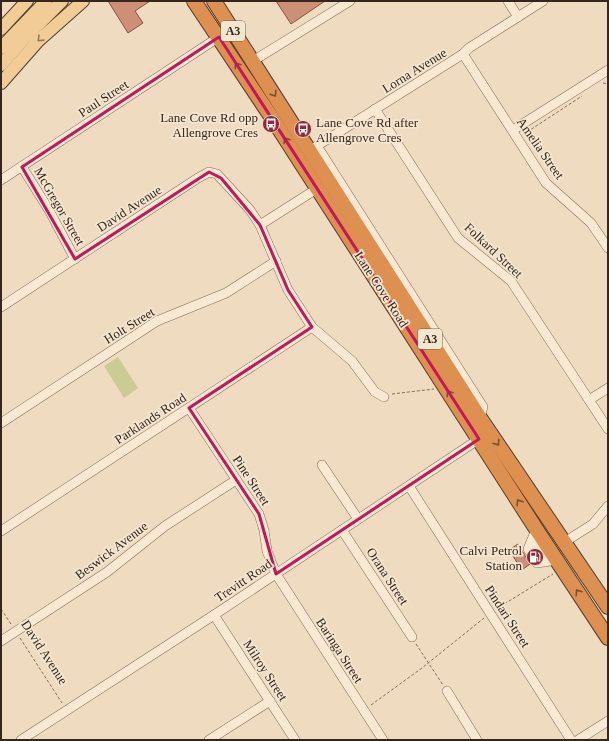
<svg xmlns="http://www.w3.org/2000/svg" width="609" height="741" font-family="'Times New Roman',serif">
<rect width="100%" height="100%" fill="#eedbc0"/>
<polygon fill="#cbcc94" points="118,357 138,388 124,398 104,366"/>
<g fill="#cc9076" stroke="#86533e">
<polygon points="108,1 150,1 135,11 143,23 128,33"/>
<polygon points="276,1 325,1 291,24"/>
<polygon points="518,544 530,564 522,570 509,550"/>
</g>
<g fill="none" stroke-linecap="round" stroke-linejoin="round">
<g stroke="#876c58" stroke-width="10">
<g id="minor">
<polyline points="508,1 518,17"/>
<polyline points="463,54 546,183 591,223 608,248"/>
<polyline points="253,61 350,1"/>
<polyline points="375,109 458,238 511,281 608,429"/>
<polyline points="513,130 608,70"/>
<polyline points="317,146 483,407 480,418"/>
<polyline points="312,149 463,54 469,48 543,1"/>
<polyline points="22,167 49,210 75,259"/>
<polyline points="1,180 219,37"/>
<polyline points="260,225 318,188"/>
<polyline points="1,307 198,178 209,172 217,174 250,210 260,225 288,290 312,327 352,361 375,392 384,397"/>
<polyline points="589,400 608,388"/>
<polyline points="189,408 259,514 264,530 267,551 276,574 383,740"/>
<polyline points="1,423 157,321 226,293 276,261"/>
<polyline points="322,465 358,519"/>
<polyline points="409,486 571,740"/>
<polyline points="342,530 412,637"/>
<polyline points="1,531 312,327"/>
<polyline points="532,541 545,561"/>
<polyline points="563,543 593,524 608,506"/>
<polyline points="532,555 528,549 536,530"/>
<polyline points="535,561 537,563 550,561"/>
<polyline points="214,615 295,740"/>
<polyline points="1,641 107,572 165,526 236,480"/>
<polyline points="447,691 477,740"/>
<polyline points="21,740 214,615 479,439"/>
<polyline points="209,740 270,701"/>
<polyline points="578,740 608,721"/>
</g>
</g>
<g stroke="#543b2d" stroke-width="14">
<g id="major">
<polyline points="1,29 27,1"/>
<polyline points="1,48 46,1"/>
<polyline points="1,65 24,39 62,1"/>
<polyline points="1,83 38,41 83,1"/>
</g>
</g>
<g stroke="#543b2d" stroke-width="16">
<g id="highway">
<polyline points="194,1 274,121 540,535 608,638"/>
<polyline points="214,1 480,418 608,607"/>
</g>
</g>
<g stroke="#876c58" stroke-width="1" stroke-dasharray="3 2" stroke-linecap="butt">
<polyline points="603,83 608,84"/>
<polyline points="527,132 582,96"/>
<polyline points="392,394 434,389"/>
<polyline points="1,609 11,624"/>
<polyline points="496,609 553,574"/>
<polyline points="20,638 62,703"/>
<polyline points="416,644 443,685"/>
<polyline points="371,705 422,668 484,618"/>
</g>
<use href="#minor" stroke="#f9e9d3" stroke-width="9"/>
<use href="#major" stroke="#f2cc97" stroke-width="12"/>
<use href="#highway" stroke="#de9050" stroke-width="14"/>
</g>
<defs><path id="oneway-chevron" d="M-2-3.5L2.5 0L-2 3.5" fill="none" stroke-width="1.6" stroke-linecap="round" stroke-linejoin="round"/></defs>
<use stroke="#94795a" href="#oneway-chevron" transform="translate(40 39) rotate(136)"/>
<g stroke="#795031">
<use href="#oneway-chevron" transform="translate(237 65) rotate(-124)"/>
<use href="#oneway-chevron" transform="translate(274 94) rotate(57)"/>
<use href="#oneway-chevron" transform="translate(286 140) rotate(-122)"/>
<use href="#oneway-chevron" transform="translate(449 393) rotate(-123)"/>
<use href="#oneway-chevron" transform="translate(497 443) rotate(56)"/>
<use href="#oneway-chevron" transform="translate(519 502) rotate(-122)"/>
<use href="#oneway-chevron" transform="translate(578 592) rotate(-123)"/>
</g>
<path fill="none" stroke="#c2185b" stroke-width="3" stroke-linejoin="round" d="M219 37 479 439 276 574 259 514 189 408 312 327 288 290 260 225 221 178 209 172 75 259 22 167Z"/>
<defs>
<g id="bus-disc" transform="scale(0.9)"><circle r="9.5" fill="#962835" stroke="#f5e6d0"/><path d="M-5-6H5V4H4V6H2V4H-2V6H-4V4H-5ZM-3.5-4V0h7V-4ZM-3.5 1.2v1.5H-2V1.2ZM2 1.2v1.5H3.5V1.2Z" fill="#fff"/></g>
<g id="fuel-disc" transform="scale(0.9)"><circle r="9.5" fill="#962835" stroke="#f5e6d0"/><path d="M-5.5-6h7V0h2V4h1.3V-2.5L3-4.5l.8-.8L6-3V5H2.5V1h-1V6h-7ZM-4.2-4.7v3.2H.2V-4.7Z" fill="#fff"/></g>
</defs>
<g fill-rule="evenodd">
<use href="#bus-disc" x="271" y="124"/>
<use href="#bus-disc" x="303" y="129"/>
<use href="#fuel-disc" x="535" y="557"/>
</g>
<g text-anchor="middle" stroke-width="3.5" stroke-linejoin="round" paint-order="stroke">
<g fill="#f5e6d0" stroke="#6f6053" stroke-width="1">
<rect x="221" y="21" width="24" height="20" rx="3"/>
<rect x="418" y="329" width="24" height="20" rx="3"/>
</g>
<g font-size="12" font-weight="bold" fill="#36261d">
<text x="233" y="35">A3</text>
<text x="430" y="343">A3</text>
</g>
<g font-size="13" fill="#36261d" stroke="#f5e6d0">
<text transform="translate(414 70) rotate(-32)" y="5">Lorna Avenue</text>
<text transform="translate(103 98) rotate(-33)" y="5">Paul Street</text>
<text transform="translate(541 148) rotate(55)" y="5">Amelia Street</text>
<text transform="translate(60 206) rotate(60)" y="5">McGregor Street</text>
<text transform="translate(129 208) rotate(-33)" y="5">David Avenue</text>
<text transform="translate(494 250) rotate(43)" y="5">Folkard Street</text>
<text transform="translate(382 289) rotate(57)" y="5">Lane Cove Road</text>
<text transform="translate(129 325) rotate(-32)" y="5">Holt Street</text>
<text transform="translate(150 418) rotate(-33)" y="5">Parklands Road</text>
<text transform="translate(252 480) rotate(57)" y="5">Pine Street</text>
<text transform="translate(111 550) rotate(-37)" y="5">Beswick Avenue</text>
<text transform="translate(388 576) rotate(57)" y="5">Orana Street</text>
<text transform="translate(243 580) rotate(-34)" y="5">Trevitt Road</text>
<text transform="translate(508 616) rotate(57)" y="5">Pindari Street</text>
<text transform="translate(340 650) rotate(57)" y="5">Baringa Street</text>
<text transform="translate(45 652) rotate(57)" y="5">David Avenue</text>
<text transform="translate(266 670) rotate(57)" y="5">Milroy Street</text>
</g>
<g font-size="13" fill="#36261d" stroke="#f5e6d0" text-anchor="end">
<text x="258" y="122">Lane Cove Rd opp<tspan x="258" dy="15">Allengrove Cres</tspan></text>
<text x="316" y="127" text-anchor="start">Lane Cove Rd after<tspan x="316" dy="15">Allengrove Cres</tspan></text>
<text x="522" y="555">Calvi Petrol<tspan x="522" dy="15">Station</tspan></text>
</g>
</g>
<rect width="609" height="741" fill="none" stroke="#36261d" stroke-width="4"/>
</svg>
